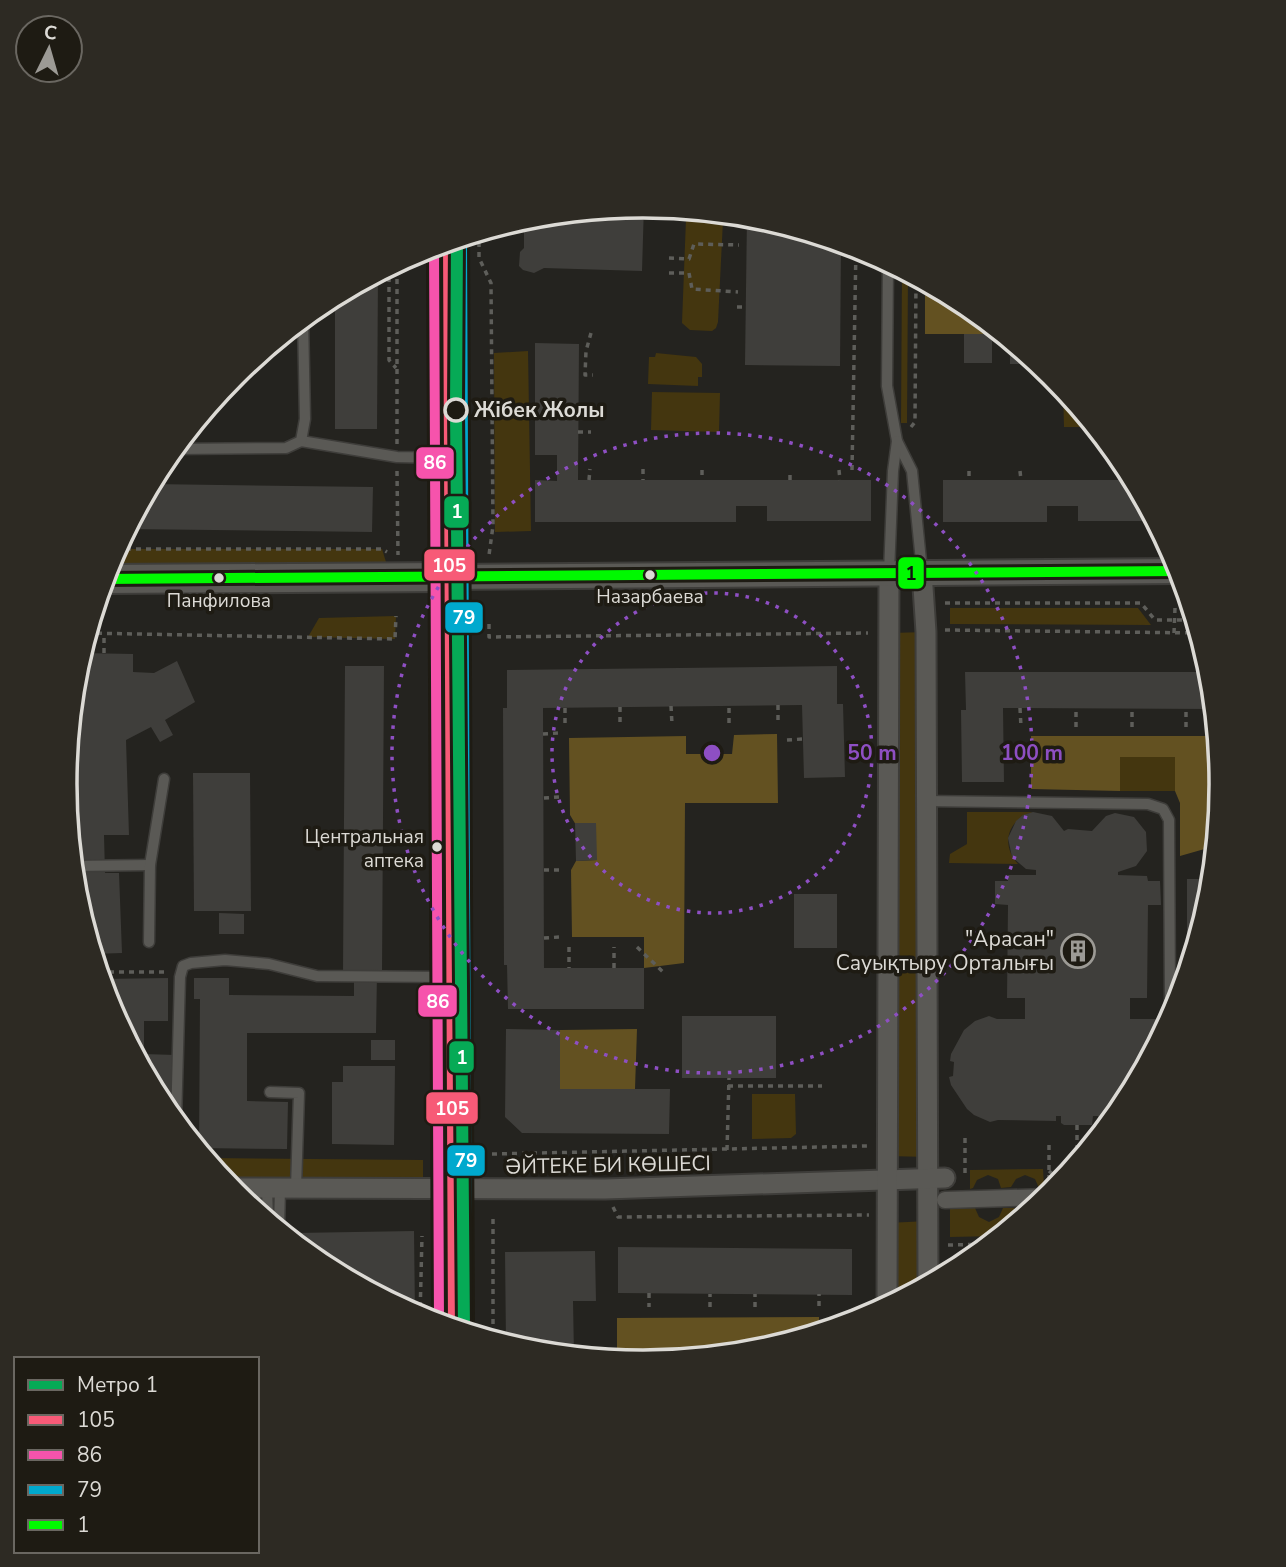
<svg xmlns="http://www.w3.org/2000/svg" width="1286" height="1567" font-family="'Nunito Sans',sans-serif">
<rect width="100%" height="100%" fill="#24231f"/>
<g fill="#44360f">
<polygon points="692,212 713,213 723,220 718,322 716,328 712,331 690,330 682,323 686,219 688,214"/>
<polygon points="902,270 908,273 907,423 901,423"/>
<polygon points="528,351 531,531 495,532 494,353"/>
<polygon points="656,353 696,357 702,364 702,377 698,377 698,386 648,384 649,357 655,357"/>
<polygon points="1063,389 1095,427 1064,427"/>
<polygon points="652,392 720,393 719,432 651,430"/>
<polygon points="116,549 382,549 386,562 108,565"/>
<polygon points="950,608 1138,608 1151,625 950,624"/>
<polygon points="396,616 395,639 308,637 319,618"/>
<polygon points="926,632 928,1157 888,1156 891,633"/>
<polygon points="1120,756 1175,757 1175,791 1120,791"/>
<path d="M967 812H1033C1008 819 1000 844 1018 864L949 863 950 854 967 844Z"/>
<polygon points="752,1094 795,1094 796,1134 791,1138 752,1139"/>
<polygon points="206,1158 423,1160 423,1188 230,1188"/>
<polygon points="1043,1169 1044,1187 1039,1188 1035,1179 1025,1175 1016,1179 1011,1187 1001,1188 998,1179 988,1175 977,1180 973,1188 970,1189 970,1170"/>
<polygon points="975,1208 979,1217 989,1222 999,1217 1003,1208 1014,1208 1020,1218 998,1236 950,1237 950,1209"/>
<polygon points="928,1221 928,1284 887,1305 887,1223"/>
</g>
<g fill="#635121">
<polygon points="925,282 965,303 1003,334 925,334"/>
<polygon points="777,734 778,803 685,803 684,963 644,968 644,937 572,937 571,870 576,861 597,860 570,815 569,738 686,736 686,754 732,754 734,735"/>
<polygon points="1031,736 1217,736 1221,783 1215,846 1180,856 1180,803 1175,791 1175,757 1120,757 1120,791 1031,789"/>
<polygon points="637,1029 635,1089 560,1089 560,1030"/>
<polygon points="819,1317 819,1331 755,1351 643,1362 617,1359 617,1318"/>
</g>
<g fill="#3f3e3b">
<polygon points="644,205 642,271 544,268 534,273 523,270 519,266 520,252 524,248 524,218"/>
<polygon points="747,216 841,242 840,366 745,365"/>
<polygon points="378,273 377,429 335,429 335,295"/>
<rect x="964" y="334" width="28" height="29"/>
<polygon points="1010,340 1038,364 1010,364"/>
<polygon points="535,343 579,344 578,480 871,480 871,521 767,521 767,506 736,506 736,522 535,522 535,480 557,481 557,455 535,455"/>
<polygon points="943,480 1133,480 1155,521 1078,521 1078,506 1047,506 1047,522 943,522"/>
<polygon points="150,484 373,487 372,532 126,529"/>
<polygon points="81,653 133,654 133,672 154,673 177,661 195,702 165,720 173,735 160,742 151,727 126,740 129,835 104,835 105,873 119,873 122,953 93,954 76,896 74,876 79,876 77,834 70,835 66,771 76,670"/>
<polygon points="345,666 384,666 382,973 377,973 376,1033 247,1033 247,1101 288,1102 287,1149 199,1148 200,999 194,999 194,978 229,978 229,995 354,996 354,973 343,973"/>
<polygon points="837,666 837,704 843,704 845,777 804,778 802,705 543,708 544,968 644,968 644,1009 508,1009 507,965 504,965 503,708 507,708 507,670"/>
<polygon points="965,672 1210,672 1214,709 1003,708 1004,782 962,782 961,710 966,710"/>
<polygon points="193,773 250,773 251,911 194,911"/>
<polygon points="1033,812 1052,816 1064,831 1068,829 1092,831 1106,816 1115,813 1134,817 1146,832 1147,851 1136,866 1118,872 1118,875 1147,876 1148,881 1160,881 1161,905 1148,905 1147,998 1130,998 1130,1019 1170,1019 1124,1105 1110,1121 1098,1122 1098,1116 1093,1116 1092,1125 1064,1125 1061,1123 1061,1116 1056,1116 1056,1121 998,1120 990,1122 974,1115 967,1109 951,1085 949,1077 953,1076 954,1062 950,1061 951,1054 964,1030 975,1021 989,1016 997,1019 1025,1019 1025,998 1007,998 1008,905 995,904 995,881 1008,881 1008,875 1036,875 1036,870 1026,869 1012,857 1008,838 1016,821 1023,815"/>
<polygon points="575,823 596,823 597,860 576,861"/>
<polygon points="1187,879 1212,879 1210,897 1187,971"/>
<rect x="794" y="894" width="43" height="54"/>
<polygon points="219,913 244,914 244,934 219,934"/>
<polygon points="168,978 168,1021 144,1021 144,1054 175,1055 175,1093 156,1093 109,1004 101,979"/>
<rect x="682" y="1016" width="94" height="62"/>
<polygon points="506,1029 560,1030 560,1089 670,1089 669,1134 522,1133 505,1117"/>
<rect x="371" y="1040" width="24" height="20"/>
<polygon points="343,1066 395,1066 394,1145 332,1144 332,1082 343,1082"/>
<polygon points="414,1231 415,1314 321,1264 296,1243 295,1233"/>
<polygon points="618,1247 852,1249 852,1295 618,1293"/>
<polygon points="595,1251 596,1301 573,1301 574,1355 530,1351 506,1343 505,1252"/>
</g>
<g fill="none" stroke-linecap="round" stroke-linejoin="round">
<g stroke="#3e3d3a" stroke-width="13">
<g id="service">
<polyline points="888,262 887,386 897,441 912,471 922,571"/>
<polyline points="301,441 397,457 446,458"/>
<polyline points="173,449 286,448 301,441 305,419 303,318"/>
<polyline points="889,573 893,471 897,441"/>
<polyline points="926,801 1148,804 1163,809 1169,820 1170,1000 1179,1000"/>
<polyline points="73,866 150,865"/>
<polyline points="149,942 150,865 164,779"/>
<polyline points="270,1092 299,1093 296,1188"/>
<polyline points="176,1122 180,977 183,966 191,963 225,960 269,964 317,976 448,977"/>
<polyline points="267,1188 268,1220"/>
<polyline points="279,1229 280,1188"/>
</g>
</g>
<g stroke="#3e3d3a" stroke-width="19">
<polyline id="pedestrian" points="945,1200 1046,1197"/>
</g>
<g stroke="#3e3d3a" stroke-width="23">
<g id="minor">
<polyline points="922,572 926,632 928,1284"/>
<polyline points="230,1188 605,1189 945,1178"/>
<polyline points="887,1305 889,574"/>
</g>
</g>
<g stroke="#3e3d3a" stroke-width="28">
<polyline id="tertiary" points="449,577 1180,571"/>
</g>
<g stroke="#3e3d3a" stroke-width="32">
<g id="secondary">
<polyline points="448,241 453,1327"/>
<polyline points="104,579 449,577"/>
</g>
</g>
<g stroke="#5e5e5a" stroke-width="3.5" stroke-dasharray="5 5" stroke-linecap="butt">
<polyline points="740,225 747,225"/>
<polyline points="479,232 479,258 491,283 493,526 489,555"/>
<polyline points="669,258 689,259 694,244 739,245"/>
<polyline points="389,267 389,360 396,368"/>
<polyline points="669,273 689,273 692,289 738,292"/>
<polyline points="737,307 746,307"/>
<polyline points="591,333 586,351 585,375 593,375"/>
<polyline points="911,427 915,422 916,277"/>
<polyline points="578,432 591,432"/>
<polyline points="397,444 397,262"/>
<polyline points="643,469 643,480"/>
<polyline points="702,470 702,480"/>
<polyline points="839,470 840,480"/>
<polyline points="852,470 856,247"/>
<polyline points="397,471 398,555"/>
<polyline points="969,471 969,481"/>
<polyline points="1020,471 1021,480"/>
<polyline points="589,480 590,469"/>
<polyline points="790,480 790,470"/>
<polyline points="1121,480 1121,471"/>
<polyline points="116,549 382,549 387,552"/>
<polyline points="945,603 1141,603 1155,620 1195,620"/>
<polyline points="489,624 489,637 868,633"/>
<polyline points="945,630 1199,633"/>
<polyline points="87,633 395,639 396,616"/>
<polyline points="1174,633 1175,608"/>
<polyline points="104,653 104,633"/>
<polyline points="778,705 778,722"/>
<polyline points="671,706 672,724"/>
<polyline points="620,707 620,725"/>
<polyline points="565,708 565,727"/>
<polyline points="1020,708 1021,727"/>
<polyline points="729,723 729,706"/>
<polyline points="1076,727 1076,709"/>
<polyline points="1132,727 1132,709"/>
<polyline points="1186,727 1186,709"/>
<polyline points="543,734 559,733"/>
<polyline points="787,740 803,739"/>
<polyline points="1004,745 1021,746"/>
<polyline points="544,798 559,797"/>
<polyline points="544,870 560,870"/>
<polyline points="544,938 560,937"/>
<polyline points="569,947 569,968"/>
<polyline points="637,947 663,972"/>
<polyline points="614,968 614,947"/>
<polyline points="99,972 165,972"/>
<polyline points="728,1086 822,1086"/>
<polyline points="1077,1125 1077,1161"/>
<polyline points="727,1150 729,1078"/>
<polyline points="492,1154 867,1146"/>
<polyline points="1049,1171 1061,1181"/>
<polyline points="965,1173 965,1137"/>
<polyline points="1049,1180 1049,1144"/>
<polyline points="613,1207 618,1217 869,1215"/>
<polyline points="493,1219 493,1339"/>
<polyline points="948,1245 989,1244"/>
<polyline points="649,1293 649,1307"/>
<polyline points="819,1306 819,1294"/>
<polyline points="710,1307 710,1294"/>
<polyline points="755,1307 755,1294"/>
<polyline points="420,1317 422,1236"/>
</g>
<use href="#service" stroke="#5a5955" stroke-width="10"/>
<use href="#pedestrian" stroke="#5a5955" stroke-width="16"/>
<use href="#minor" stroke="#5a5955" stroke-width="19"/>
<use href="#tertiary" stroke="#5a5955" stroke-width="24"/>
<use href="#secondary" stroke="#5a5955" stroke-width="28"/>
<g stroke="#1e1b13" stroke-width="16">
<polyline id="bus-1" points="448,241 453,1327"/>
</g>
<g stroke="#1e1b13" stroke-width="16">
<polyline id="bus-2" points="434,246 439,1323"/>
</g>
<g stroke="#1e1b13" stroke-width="16">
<polyline id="bus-3" points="462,241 467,1327"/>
</g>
<g stroke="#1e1b13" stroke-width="16">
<polyline id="bus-4" points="104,579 1180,571"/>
</g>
<use href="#bus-1" stroke="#f75a77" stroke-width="10"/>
<use href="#bus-2" stroke="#f653ac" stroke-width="10"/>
<use href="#bus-3" stroke="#00a9ce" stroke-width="10"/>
<use href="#bus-4" stroke="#00f900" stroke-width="10"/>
<g stroke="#1e1b13" stroke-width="18">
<polyline id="metro-1" points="457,239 456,410 464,1330"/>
</g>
<use href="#metro-1" stroke="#06aa56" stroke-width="12"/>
</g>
<g fill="none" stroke="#8e4fc3" stroke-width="3.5" stroke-dasharray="3.5 7">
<circle cx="712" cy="753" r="160"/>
<circle cx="712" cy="753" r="320"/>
</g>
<defs>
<g id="building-ring" transform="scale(1.75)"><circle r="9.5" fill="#1e1b13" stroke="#9c9a95" stroke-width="1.5"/><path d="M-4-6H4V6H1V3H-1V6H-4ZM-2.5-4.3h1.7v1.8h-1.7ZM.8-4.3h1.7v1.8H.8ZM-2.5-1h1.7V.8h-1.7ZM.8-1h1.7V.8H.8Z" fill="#9c9a95"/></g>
</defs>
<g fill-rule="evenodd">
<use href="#building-ring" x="1078" y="951"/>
</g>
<circle fill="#1e1b13" stroke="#dcdad5" stroke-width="3.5" cx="456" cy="410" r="11"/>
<g fill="#dcdad5" stroke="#1e1b13" stroke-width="2.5">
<circle cx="650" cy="575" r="6"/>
<circle cx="219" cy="578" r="6"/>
<circle cx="437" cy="847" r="6"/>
</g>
<g text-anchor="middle" stroke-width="7" stroke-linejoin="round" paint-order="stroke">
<g font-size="19" fill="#dcdad5" stroke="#1e1b13">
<text x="650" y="603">Назарбаева</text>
<text x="219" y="607">Панфилова</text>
<text x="424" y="843" text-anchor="end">Центральная<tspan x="424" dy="24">аптека</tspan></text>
</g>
<g font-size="21" font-weight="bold" fill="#dcdad5" stroke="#1e1b13" text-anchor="start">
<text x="474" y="417">Жібек Жолы</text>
</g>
<g font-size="21" fill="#dcdad5" stroke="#1e1b13" text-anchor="end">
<text x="1054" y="946">"Арасан"<tspan x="1054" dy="24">Сауықтыру Орталығы</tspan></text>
</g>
<g font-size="21" fill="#dcdad5" stroke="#1e1b13">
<text transform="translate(608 1165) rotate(-1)" y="7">ӘЙТЕКЕ БИ КӨШЕСІ</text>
</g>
</g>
<path d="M0 0H1286V1567H0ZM77 784a566 566 0 1 1 1132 0a566 566 0 1 1-1132 0Z" fill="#2d2a23" fill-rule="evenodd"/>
<path fill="none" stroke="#dcdad5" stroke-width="3.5" d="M77 784a566 566 0 1 1 1132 0a566 566 0 1 1-1132 0Z"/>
<circle cx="712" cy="753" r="10" fill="#8e4fc3" stroke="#1e1b13" stroke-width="3.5"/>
<g font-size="21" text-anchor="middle" font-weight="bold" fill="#8e4fc3" stroke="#1e1b13" stroke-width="7" stroke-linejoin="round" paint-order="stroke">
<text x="872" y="760">50 m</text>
<text x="1032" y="760">100 m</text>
</g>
<g stroke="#1e1b13" stroke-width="2.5">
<rect x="415" y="446" width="40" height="34" rx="7" fill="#f653ac"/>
<rect x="443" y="495" width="27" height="34" rx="7" fill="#06aa56"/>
<rect x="423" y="548" width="53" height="34" rx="7" fill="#f75a77"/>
<rect x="897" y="556" width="28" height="34" rx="7" fill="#00f900"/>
<rect x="444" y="601" width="40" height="33" rx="7" fill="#00a9ce"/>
<rect x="417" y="984" width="41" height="34" rx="7" fill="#f653ac"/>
<rect x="448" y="1040" width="27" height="34" rx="7" fill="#06aa56"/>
<rect x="425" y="1091" width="54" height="34" rx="7" fill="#f75a77"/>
<rect x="446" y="1144" width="40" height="33" rx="7" fill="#00a9ce"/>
</g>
<g font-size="19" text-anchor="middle" font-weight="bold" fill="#fff">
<text x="435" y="469">86</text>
<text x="457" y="518">1</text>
<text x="449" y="572">105</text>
<text x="464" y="624">79</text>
<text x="438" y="1008">86</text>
<text x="462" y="1064">1</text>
<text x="452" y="1115">105</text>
<text x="466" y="1167">79</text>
</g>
<g font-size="19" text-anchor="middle" font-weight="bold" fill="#111">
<text x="911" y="580">1</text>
</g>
<rect x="14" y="1357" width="245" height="196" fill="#1e1b13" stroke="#6a6761" stroke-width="2"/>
<rect x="28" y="1380" width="35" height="10" fill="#06aa56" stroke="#6a6761" stroke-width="2"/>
<text x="77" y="1392" font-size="21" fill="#dcdad5">Метро 1</text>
<rect x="28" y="1415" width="35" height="10" fill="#f75a77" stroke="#6a6761" stroke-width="2"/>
<text x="77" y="1427" font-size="21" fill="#dcdad5">105</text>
<rect x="28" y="1450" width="35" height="10" fill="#f653ac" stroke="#6a6761" stroke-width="2"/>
<text x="77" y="1462" font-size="21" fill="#dcdad5">86</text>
<rect x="28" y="1485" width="35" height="10" fill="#00a9ce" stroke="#6a6761" stroke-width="2"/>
<text x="77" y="1497" font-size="21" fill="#dcdad5">79</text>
<rect x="28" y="1520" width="35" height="10" fill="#00f900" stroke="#6a6761" stroke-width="2"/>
<text x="77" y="1532" font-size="21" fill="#dcdad5">1</text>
<g transform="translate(49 49) rotate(5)"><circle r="33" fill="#1e1b13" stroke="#6a6761" stroke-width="2"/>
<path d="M0-5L12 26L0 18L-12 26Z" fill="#9c9a95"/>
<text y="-10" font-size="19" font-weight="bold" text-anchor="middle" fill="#dcdad5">С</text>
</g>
</svg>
